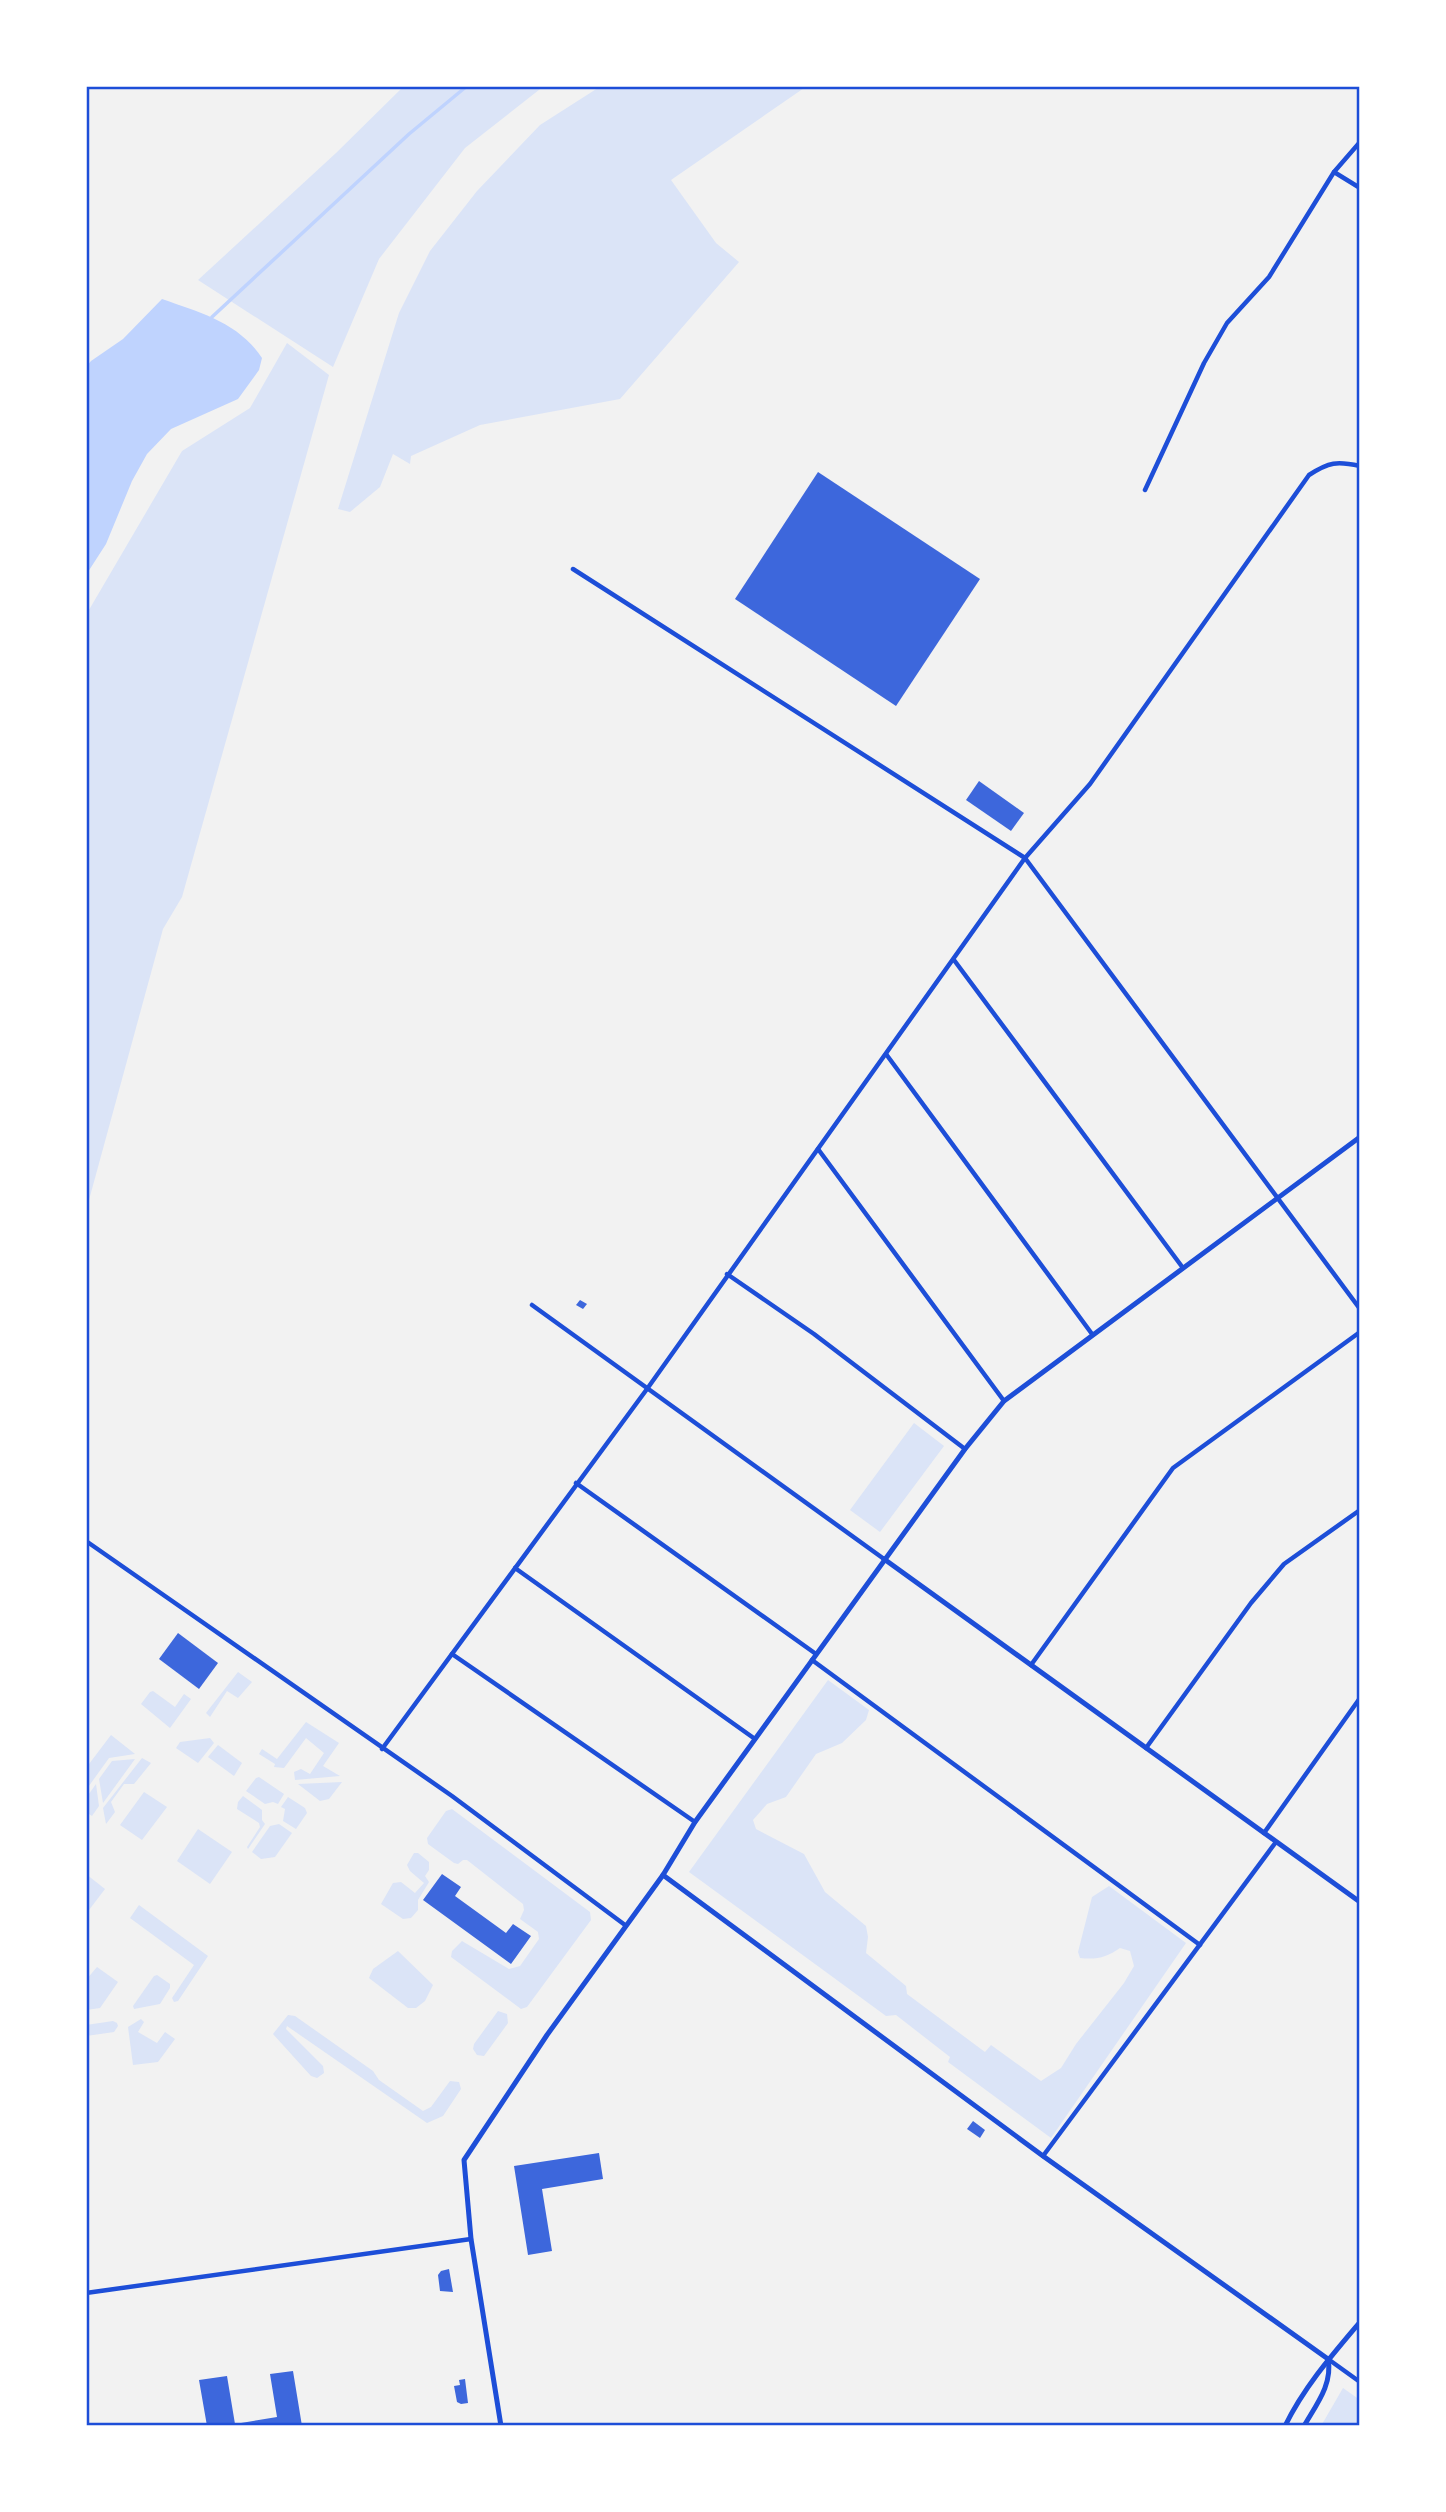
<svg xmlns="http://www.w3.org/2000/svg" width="1446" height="2512" font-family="Raleway,sans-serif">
<rect width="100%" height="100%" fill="#f2f2f2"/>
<g fill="#dbe4f7">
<polygon points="404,86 544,86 465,148 379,259 333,367 198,280 336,153"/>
<polygon points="601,86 807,86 671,180 716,243 739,262 620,399 480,425 411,456 410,464 393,454 380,487 350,512 338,509 399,313 430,251 477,191 540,125"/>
<polygon points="287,343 329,375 182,897 163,929 86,1211 86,615 182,451 250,408"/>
<polygon points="914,1423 944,1446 880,1532 850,1510"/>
<polygon points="238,1672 252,1682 238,1698 227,1691 210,1717 206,1713"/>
<path d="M828 1680 869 1710 866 1720 842 1743 816 1754 786 1797 767 1804 753 1820 756 1829 804 1854 825 1892 866 1926 868 1937 866 1953 906 1986 907 1994 985 2052 991 2045 1041 2081 1061 2068 1076 2044 1124 1983 1134 1966 1130 1951 1120 1948C1107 1957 1097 1960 1080 1958L1078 1952 1092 1897 1109 1886 1186 1943 1051 2138 948 2062 950 2057 896 2015 886 2016 689 1872Z"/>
<polygon points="153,1691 175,1707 184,1694 191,1699 170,1728 141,1704 150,1692"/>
<polygon points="306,1722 339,1743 323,1766 340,1776 295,1780 294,1772 301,1769 310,1774 324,1753 306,1738 284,1768 274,1767 275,1764 259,1754 262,1749 277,1759"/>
<polygon points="111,1735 135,1754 109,1758 86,1790 86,1768"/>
<polygon points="210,1738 214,1743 198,1763 176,1748 180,1742"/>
<polygon points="218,1745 242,1763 234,1776 208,1757"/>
<polygon points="142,1758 151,1763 134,1784 124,1784 111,1802 115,1812 106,1824 103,1808"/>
<polygon points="135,1759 103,1803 99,1779 112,1761"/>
<polygon points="259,1777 284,1794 278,1804 273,1802 265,1804 246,1791 256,1778"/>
<polygon points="342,1782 329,1799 320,1801 298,1784"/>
<polygon points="96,1784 99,1806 92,1816 86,1812 86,1798"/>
<polygon points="144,1792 167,1807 142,1840 120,1825"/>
<polygon points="243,1796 262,1810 262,1820 265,1824 248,1849 247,1847 260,1827 259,1823 237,1809 238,1802"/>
<polygon points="288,1797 305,1808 307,1813 296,1829 283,1821 285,1809 281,1807"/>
<polygon points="452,1809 590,1912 591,1920 527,2007 521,2009 451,1957 452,1951 462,1941 509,1969 520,1966 539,1939 538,1932 520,1919 524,1910 523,1904 467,1860 463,1860 458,1864 454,1863 428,1844 427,1838 446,1811"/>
<polygon points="279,1824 292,1833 275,1857 261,1859 252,1852 270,1826"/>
<polygon points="198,1829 232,1852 210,1884 177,1861"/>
<polygon points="414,1853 418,1853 429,1862 429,1870 425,1876 429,1882 418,1900 418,1910 411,1918 403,1919 381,1904 393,1883 401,1882 415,1893 424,1883 410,1871 407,1865"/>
<polygon points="86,1874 105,1889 86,1914"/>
<polygon points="139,1905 208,1956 178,2001 174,2002 172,1998 194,1965 130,1918"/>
<polygon points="398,1951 433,1985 425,2001 416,2008 408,2008 369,1978 373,1969"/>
<polygon points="97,1967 118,1982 100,2008 86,2010 86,1980"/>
<polygon points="157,1975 170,1984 170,1988 160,2004 134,2009 133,2006 154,1976"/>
<polygon points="498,2011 507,2014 508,2023 484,2056 477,2055 473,2049 474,2044"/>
<polygon points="288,2015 295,2016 373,2071 379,2080 423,2111 431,2107 450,2081 459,2082 461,2089 443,2116 427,2123 287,2026 286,2029 323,2066 324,2073 317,2078 311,2076 273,2034"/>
<polygon points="141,2019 144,2022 138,2032 157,2043 165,2032 175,2039 158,2062 133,2065 128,2027"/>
<polygon points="113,2021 117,2023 118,2026 114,2032 86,2036 86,2025"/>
<polygon points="1343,2388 1360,2400 1360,2426 1321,2426"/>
</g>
<path fill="#bfd3fe" d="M162 299C201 313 238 322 262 358L259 370 238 399 171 429 147 454 132 481 106 544 86 575V367L91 361 123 339Z"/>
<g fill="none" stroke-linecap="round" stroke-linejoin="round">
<polyline stroke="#bfd3fe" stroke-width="3.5" points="212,317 409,134 467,86"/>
</g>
<g fill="#3d67dc">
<polygon points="818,472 980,579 896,706 735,599"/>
<polygon points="979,781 1024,813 1011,831 966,800"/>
<polygon points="580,1300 587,1304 583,1309 576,1305"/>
<polygon points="178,1633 218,1663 199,1689 159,1659"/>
<polygon points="442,1874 461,1887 455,1896 506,1933 513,1924 531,1936 511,1964 423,1900"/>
<polygon points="973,2121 985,2130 980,2138 967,2129"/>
<polygon points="599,2153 603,2179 542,2189 552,2251 528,2255 514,2166"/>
<polygon points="449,2269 453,2292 440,2291 438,2275 441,2271"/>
<polygon points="293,2371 302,2426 207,2426 199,2380 227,2376 235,2424 277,2417 270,2374"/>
<polygon points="465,2379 468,2403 461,2404 457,2402 454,2386 460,2385 459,2380"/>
</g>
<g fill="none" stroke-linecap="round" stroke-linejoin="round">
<g stroke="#1d4ed8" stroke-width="4.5">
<polyline points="1360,142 1334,172 1360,188"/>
<polyline points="1145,490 1204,363 1227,323 1269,277 1334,172"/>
<polyline points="573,569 1025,858 1360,1309"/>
<polyline points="954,960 1183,1268"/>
<polyline points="886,1054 1092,1334"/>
<polyline points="818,1149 1004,1401"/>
<polyline points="727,1274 814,1334 965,1449"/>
<polyline points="532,1305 884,1559"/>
<polyline points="576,1483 816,1654"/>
<polyline points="86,1541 452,1796 625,1925"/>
<polyline points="515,1568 755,1739"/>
<polyline points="452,1654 695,1822"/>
<polyline points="812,1660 1200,1945"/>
<polyline points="1031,1665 1173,1468 1360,1332"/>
<polyline points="1146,1748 1251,1603 1284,1564 1360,1510"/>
<path d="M382 1749 647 1389 1025 858 1090 784 1309 475C1329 462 1337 461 1360 466"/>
<polyline points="1264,1833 1360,1698"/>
<polyline points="1043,2156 1276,1842"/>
<polyline points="86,2293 471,2239"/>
<polyline points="1328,2359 1360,2382"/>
</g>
<g stroke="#1d4ed8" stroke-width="5">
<polyline points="884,1559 1360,1902"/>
<polyline points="663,1875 1043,2156 1328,2359"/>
<polyline points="501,2426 471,2239 464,2160 547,2035 663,1875 695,1822 965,1449 1004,1401 1360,1137"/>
<path d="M1285 2426C1304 2387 1332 2355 1360 2322"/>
<path d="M1304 2426C1316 2405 1333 2384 1328 2359"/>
</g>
</g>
<rect width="1446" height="2512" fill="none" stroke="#ffffff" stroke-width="175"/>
<rect x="88" y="88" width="1270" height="2336" fill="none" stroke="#1d4ed8" stroke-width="2.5"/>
</svg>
